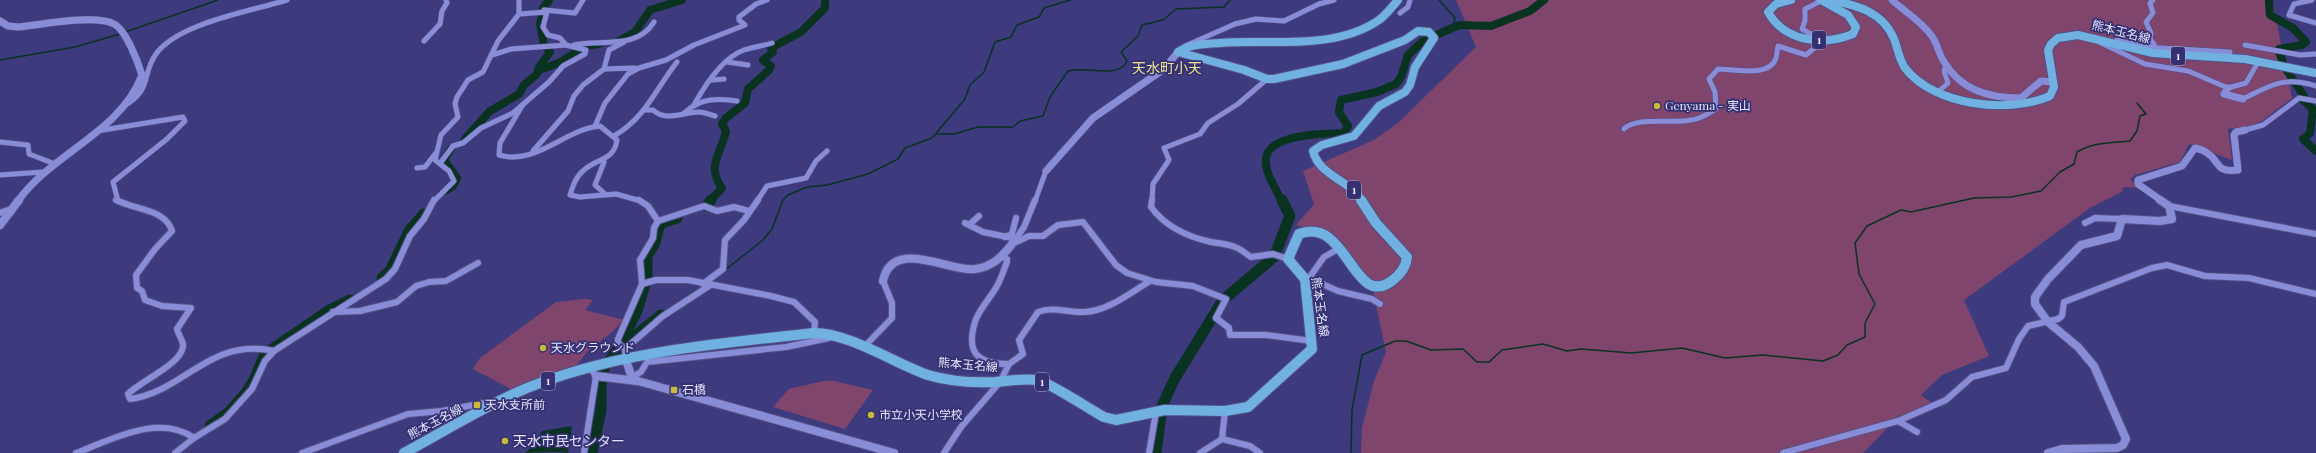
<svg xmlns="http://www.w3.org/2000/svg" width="2316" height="453" font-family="'Playfair Display','Noto Sans JP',serif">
<rect width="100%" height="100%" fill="#3d3b7e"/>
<g fill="#80456c">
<polygon points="1456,0 2272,0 2292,98 2262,121 2250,126 2228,129 2232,160 2189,144 2180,162 2135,175 2130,179 2139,188 2123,187 2122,192 2090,208 1964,300 1989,356 1942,375 1921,395 1933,404 1899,416 1863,453 1361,453 1362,428 1374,381 1386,352 1373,291 1354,259 1333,235 1296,225 1314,204 1303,171 1374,140 1398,123 1476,47"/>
<polygon points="585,299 593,300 585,310 624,320 612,332 587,352 575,367 513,390 473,369 480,358 556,302"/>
<polygon points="823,381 834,381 873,390 845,429 773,407 789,389"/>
</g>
<path fill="#093221" d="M572 426 568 453C554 451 540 453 525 453L533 446 542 431Z"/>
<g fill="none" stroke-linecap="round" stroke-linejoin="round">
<g stroke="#093221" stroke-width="1.5">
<polyline points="1439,0 1455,18 1453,27"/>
<polyline points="125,32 218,0"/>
<polyline points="0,60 75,47 120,34"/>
<path d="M937 134H954L978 127H1013L1020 121 1043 116 1050 97 1068 71C1086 66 1109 77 1124 66L1127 61 1121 52 1138 36 1142 25 1163 20 1176 9 1224 7 1230 0"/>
<polyline points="725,270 763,240 772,229 783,200 788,195 807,187 827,185 868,174 898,159 905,148 932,138 965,99 970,85 984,72 995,42 1011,37 1017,25 1039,17 1044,8 1070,0"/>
<path d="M1351 453 1352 410 1362 355 1395 341H1406L1431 350 1463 349 1477 362H1489L1502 350 1543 344 1567 351 1581 349 1631 353 1682 348 1725 358 1763 355 1823 361 1838 355 1847 345 1865 337V323L1875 304 1859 274 1855 243 1867 226 1901 210 1911 212 1974 198 2011 197 2041 191 2060 172 2074 164 2077 152C2093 142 2111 143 2130 141L2137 131 2140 116 2146 114 2137 103"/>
</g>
<g stroke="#093221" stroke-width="8">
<polyline points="2269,2 2270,15 2293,28 2306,42 2302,45 2279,49"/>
<polyline points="543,8 549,0"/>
<polyline points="543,13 540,24 544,46"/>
<polyline points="619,41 635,32 650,10 682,0"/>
<polyline points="2279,52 2285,68 2304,96"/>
<polyline points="539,70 559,63 585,46 599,44"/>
<polyline points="2303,100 2313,109 2310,133 2303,139 2316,151"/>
<polyline points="465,139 490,111 519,94 524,85 537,74 539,67 550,52 546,47"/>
<polyline points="447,190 453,186 457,178 444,160 450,150"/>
<path d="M710 201 722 188C706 166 721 154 726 131L722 124 726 118 745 103 748 89 769 70 771 66 763 60 773 52 771 48 801 32 825 8V0"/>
<path d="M1282 201C1276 189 1264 172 1266 158 1270 133 1325 134 1344 133L1348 126 1339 112 1341 100 1377 92 1396 84 1401 77 1408 55 1423 41 1459 25 1491 26 1530 11 1544 0"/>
</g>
<g stroke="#093221" stroke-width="11">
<polyline points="706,206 711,200"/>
<polyline points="382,278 390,271 409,231 424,214"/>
<polyline points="622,346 661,315"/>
<polyline points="210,426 229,412 246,393 254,380 265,354 328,311 350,300"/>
<polyline points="592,453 601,410 601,387 604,368 617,350 637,311 647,278 647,256 655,243 659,227 662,223 677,218"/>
<polyline points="1156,453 1162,406 1175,378 1223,300 1274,257 1290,216 1282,200"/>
</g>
<g stroke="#545085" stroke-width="6">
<g id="street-far1">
<polyline points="519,0 519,14"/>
<polyline points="2312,0 2294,4 2289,15 2316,23"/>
<polyline points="544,10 575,13 583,0"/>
<polyline points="1400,13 1408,7 1410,0"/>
<polyline points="1816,37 1802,29 1805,21 1805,9 1819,2 1818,0"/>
<polyline points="2117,40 2145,46 2154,44 2150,39 2151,33 2146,22 2153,13 2150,3 2153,0"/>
<polyline points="424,41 440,24 442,11 447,3 446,0"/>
<polyline points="2101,43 2145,64 2188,71 2228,88 2246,83 2257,64 2261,63"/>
<path d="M574 45C601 39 637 50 654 22"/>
<polyline points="2245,45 2300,55 2316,54"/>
<polyline points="1185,46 1235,24 1256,19 1284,21 1319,4 1334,0"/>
<polyline points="2144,47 2230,52"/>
<polyline points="492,55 511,49 566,45"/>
<polyline points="727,62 748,65"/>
<polyline points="604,69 635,68"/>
<polyline points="712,80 724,79"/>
<polyline points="1939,91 1948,83 1944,71 1946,65"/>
<path d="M2243 99C2271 85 2284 76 2316 86"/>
<path d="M694 105C705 85 722 58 744 50 753 47 763 46 772 43"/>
<path d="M124 106C153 89 141 75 156 54 178 23 252 11 287 0"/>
<path d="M522 106 500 143 499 155C536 166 565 129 600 126L617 140C614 161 597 158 584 170 576 176 573 186 570 195L580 197 616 194 641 201"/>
<path d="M646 110H653C665 122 684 112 699 112 704 112 710 115 715 116"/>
<path d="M684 113C701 98 716 98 737 101"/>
<polyline points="595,126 605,103 628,74 639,68 666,60 694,45 745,25 739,20 739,17 756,4 767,0"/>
<path d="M1624 129C1636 116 1673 124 1691 120 1700 119 1708 114 1716 109L1715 92 1709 79 1718 69C1733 69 1770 78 1776 58 1777 55 1777 50 1778 46L1806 55 1819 44 1818 42"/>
<polyline points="2245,130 2263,125 2299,98 2316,101"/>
<polyline points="97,131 183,117 185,121 167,139 113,182 118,201"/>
<path d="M614 136C646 117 655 90 677 62"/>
<polyline points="0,142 28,145 29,154 55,164"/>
<polyline points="533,151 568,111 574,96 583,85 604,69 609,50 624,42"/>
<polyline points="604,162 595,185 605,194"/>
<polyline points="417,168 425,167 435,154"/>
<polyline points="0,175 43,172"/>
<polyline points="434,201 454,181 449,171 435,160 441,135 458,117 455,104 457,97 468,80 483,72 498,41 519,14 547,12 543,27 548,35 560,38 566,45 586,50 585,54 563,66 549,82 513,113 481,128 463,143 453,146 441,162"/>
<polyline points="757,201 767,186 806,178 816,161 827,151"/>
<polyline points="1035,201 1046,171"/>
<polyline points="1152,201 1153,184 1169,160 1164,148 1200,134 1208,123 1238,104 1267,79"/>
</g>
</g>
<g stroke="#545085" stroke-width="8">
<g id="street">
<path d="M116 200C135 210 166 209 172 231L155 249 136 275 137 288 142 291 145 300 162 306 191 308 177 329C178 334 182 339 183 344 185 363 140 381 128 394L130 399C184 392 209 337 274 351"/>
<polyline points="639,200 648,206 658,221"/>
<path d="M1152 200 1151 207C1165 226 1188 237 1211 242 1219 243 1228 244 1235 247 1241 249 1246 254 1251 257L1273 254 1288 259"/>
<polyline points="2169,206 2316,234"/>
<polyline points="0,213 11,209"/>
<polyline points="965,223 983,232 1017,239"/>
<polyline points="2085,223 2095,218 2122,219"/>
<polyline points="970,224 979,216"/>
<polyline points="1005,237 1012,234 1016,218"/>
<polyline points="1013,243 1024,227 1035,200"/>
<polyline points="1012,244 1029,236 1043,236 1058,225 1083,222 1116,265 1127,273 1156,282 1193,286 1226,299 1216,318 1229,328 1230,335 1266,335 1312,341"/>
<path d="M1003 257 1007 259V262C1004 269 1002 276 999 282 993 296 979 308 975 322 965 355 980 364 1009 364"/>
<polyline points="1309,278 1324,257 1338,249"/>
<polyline points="1305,279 1309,278 1338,291 1372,299 1380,304"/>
<polyline points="642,284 640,260 653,238 654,228 658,221 704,206 717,211 734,207 749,211"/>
<polyline points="703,284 723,269 725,240 744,220 758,200"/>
<polyline points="333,312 360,311 397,302 416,286 429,282 446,281 478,263"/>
<polyline points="864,347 892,318 892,303 883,281"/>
<polyline points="625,349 663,316 709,286"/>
<polyline points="626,360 625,349 618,343 618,339 642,284 656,280 688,280 771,296 794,302 815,322 814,333"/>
<polyline points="632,377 641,372 647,362 786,347 829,338"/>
<polyline points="1917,432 1898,421 1946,400 1972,377 2006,368 2019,339 2028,326 2058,319 2062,316 2064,302 2152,268 2167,265 2205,276 2249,278 2316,294"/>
<polyline points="1222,439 1250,446 1260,453"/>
<polyline points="1222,439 1225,411"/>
<path d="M76 453C111 440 159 413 194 438"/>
<polyline points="175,453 194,438 225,419 252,389 265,361 274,351 386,279 395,269 410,236 424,219 434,200"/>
<polyline points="302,453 408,414 442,411 489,402"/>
<polyline points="584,453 596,376 591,369"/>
<path d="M944 453 961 427 1000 382 1009 364 1023 354 1019 340 1038 312C1054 306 1068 313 1084 312 1108 311 1130 293 1150 281"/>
<polyline points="1149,453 1156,412"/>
<polyline points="1200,453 1222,439"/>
<polyline points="1783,453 1898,421"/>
</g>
</g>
<g stroke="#545085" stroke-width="8">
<g id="secondary-far1">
<path d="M1892 0C1905 12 1921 21 1931 35 1937 42 1938 52 1943 60 1960 90 1988 98 2021 98L2041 81 2052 82"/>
<path d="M0 21 8 26 18 27C40 25 95 14 114 24 126 30 138 62 142 75 121 132 52 153 18 201"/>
<polyline points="2228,88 2224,94 2243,99"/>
<polyline points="1046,171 1093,118 1164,69 1178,52"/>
<path d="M2162 201 2138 184V180L2182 166 2195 148C2199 149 2204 150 2207 153 2221 161 2214 173 2238 170L2234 135 2236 132 2245 130"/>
</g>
</g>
<g stroke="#545085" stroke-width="10">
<g id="secondary">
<polyline points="0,225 19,200"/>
<path d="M883 281C892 236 951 273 975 269 992 267 1002 257 1012 244"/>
<polyline points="626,360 631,375 638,381 894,453"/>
<polyline points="596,376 637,381"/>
<polyline points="2048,453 2062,449 2117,448 2123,445 2126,439 2094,366 2078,347 2048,322 2035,304 2035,297 2048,279 2081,245 2117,236 2122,219 2160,221 2172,219 2169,206 2160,200"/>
</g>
</g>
<g stroke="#545085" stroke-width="10">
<g id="primary-far1">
<path d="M1791 0 1776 4 1768 12C1785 42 1823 46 1853 34L1856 27 1848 15 1821 0"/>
<path d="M1830 0C1857 5 1883 12 1894 39 1898 49 1899 59 1905 68 1934 106 2009 114 2050 96L2054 87 2048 50 2051 44 2058 38 2078 35 2153 53 2245 59 2316 73"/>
<path d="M1362 201C1349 179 1319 176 1313 151L1322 145 1354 136 1379 106 1405 92 1410 85 1415 67 1434 38 1429 32 1418 31 1405 40 1343 64 1274 79H1267L1244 70 1178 52C1189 44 1206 44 1220 43 1270 39 1334 51 1379 20 1386 15 1392 7 1398 0"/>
</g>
</g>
<g stroke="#545085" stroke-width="12">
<path id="primary" d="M404 453C445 431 484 406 527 388 618 351 718 344 814 333 849 333 894 363 928 375 948 381 974 383 995 382 1009 381 1023 378 1037 380 1047 381 1091 410 1104 417L1116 420 1165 410 1225 411 1248 407 1312 349 1305 279 1288 259 1299 234C1348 215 1353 312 1393 280 1401 274 1406 267 1407 257L1376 223 1361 200"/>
</g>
<use href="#street-far1" stroke="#898cd6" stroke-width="5"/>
<use href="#street" stroke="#898cd6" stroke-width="6"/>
<use href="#secondary-far1" stroke="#898cd6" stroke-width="7"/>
<use href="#secondary" stroke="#898cd6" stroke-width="8"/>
<use href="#primary-far1" stroke="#70b1e2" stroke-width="8"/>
<use href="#primary" stroke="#70b1e2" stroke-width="10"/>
</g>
<g fill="#cbba39" stroke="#343071" stroke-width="1.5">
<circle cx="1657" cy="106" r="4"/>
<circle cx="543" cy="348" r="4"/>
<rect x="670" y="386" width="8" height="8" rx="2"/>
<rect x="473" y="401" width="8" height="8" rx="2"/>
<circle cx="871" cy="415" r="4"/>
<circle cx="505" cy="441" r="4"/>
</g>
<g text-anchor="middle" stroke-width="3.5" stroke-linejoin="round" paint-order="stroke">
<g fill="#343071" stroke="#afafd4" stroke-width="1">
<rect x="1812" y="31" width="14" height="18" rx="3"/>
<rect x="2171" y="47" width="14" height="18" rx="3"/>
<rect x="1347" y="181" width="14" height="18" rx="3"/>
<rect x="541" y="372" width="14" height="18" rx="3"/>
<rect x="1035" y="373" width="14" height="18" rx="3"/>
</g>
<g font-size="11" font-weight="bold" fill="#e4e6fe">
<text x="1819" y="44">1</text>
<text x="2178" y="60">1</text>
<text x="1354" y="194">1</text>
<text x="548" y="385">1</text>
<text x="1042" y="386">1</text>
</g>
<g font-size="12" fill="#e4e6fe" stroke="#343071">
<text transform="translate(2121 32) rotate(14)" y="4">熊本玉名線</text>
<text transform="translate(1320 307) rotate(82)" y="4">熊本玉名線</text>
<text transform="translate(968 365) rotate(5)" y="4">熊本玉名線</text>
<text transform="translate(435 422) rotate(-28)" y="4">熊本玉名線</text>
</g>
<g font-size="12" fill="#e4e6fe" stroke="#343071" text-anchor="start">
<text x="1665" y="110">Genyama - 実山</text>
<text x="551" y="352">天水グラウンド</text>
<text x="682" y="394">石橋</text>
<text x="485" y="409">天水支所前</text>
<text x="879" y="419">市立小天小学校</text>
</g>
<g font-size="14" fill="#eee495" stroke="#343071">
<text x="1167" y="73">天水町小天</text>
</g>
<g font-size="14" fill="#e4e6fe" stroke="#343071" text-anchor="start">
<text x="513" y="446">天水市民センター</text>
</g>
</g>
</svg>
